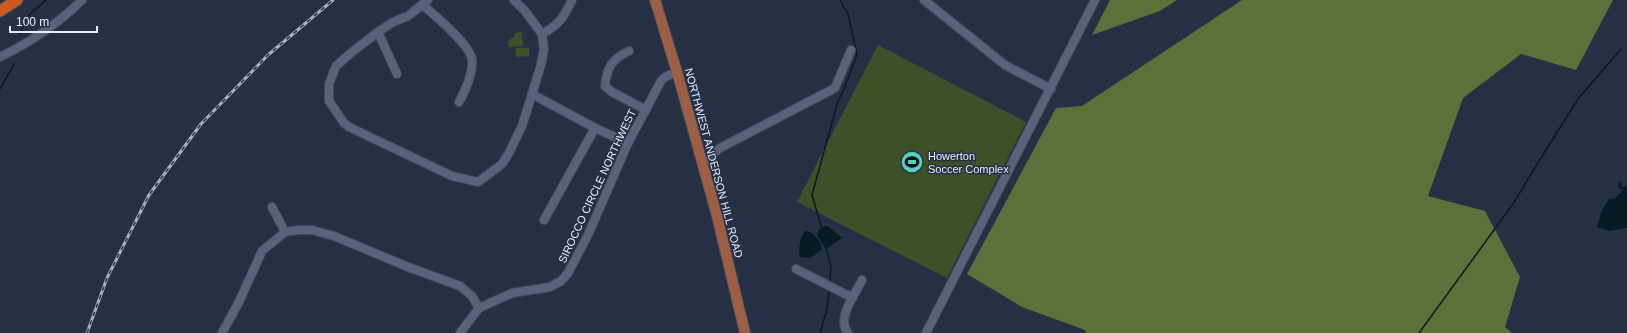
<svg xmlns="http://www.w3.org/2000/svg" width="1627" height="333" font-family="Arial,sans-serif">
<rect width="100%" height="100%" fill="#263045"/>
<g fill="#3e5027">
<polygon points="522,32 523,46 509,47 508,41 515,36 515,33"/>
<polygon points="878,45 1026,122 947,278 797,202"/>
<polygon points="515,48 529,48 529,56 516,57"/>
</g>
<g fill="#5a723a">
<polygon points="1110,0 1177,0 1160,11 1092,35"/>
<polygon points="1242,0 1613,0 1576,70 1521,54 1463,98 1428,196 1485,211 1520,277 1505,327 1512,333 1086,333 1085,330 1022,307 967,274 1056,108 1082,106"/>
</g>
<g fill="#041c24">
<polygon points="1621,181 1622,187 1627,186 1627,228 1609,231 1597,227 1602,210 1609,199 1614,199 1623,190 1619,188 1618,184"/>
<polygon points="825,226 828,226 842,238 826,249 817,235 819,230"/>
<path d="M805 231C813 231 822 242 822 250L810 258 800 257C798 249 800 238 805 231Z"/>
</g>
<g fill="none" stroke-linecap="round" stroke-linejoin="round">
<g stroke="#041c24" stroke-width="1.5">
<polyline points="20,34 28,16 46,0"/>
<polyline points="0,89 14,64"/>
<polyline points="822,229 812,195 838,101 844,89 857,55 848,14 840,0"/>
<polyline points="826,247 831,267 830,282"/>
<polyline points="820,333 827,309 829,290"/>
<polyline points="1419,333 1513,204 1539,161 1578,99 1621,49"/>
</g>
<g stroke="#424b5d" stroke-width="10">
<g id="minor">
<polyline points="428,0 408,16 393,22 378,32 352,52 336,66 329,84 329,101 344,123 349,127 452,176 478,182 502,164 509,153 522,126 541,65 544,49 542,34 525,11 514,0"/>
<polyline points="924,0 1005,65 1051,89"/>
<path d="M423 5C435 16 471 45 472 60 473 74 465 91 459 102"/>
<polyline points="378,32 397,74"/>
<path d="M542 34C559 25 564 17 572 0"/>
<path d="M629 51C612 59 607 67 605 86L612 92 646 110"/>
<path d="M0 57C31 42 58 24 82 0"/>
<polyline points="532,94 595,128 628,143"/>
<polyline points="702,163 720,148 835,88 851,50"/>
<polyline points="272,207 285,232"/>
<polyline points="544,220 595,128"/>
<polyline points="796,269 853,298"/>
<polyline points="222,333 239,302 262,251 285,232 299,230 312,230 334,236 408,267 460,286 472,296 479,308"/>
<polyline points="460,333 479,308 512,293 550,287 561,281 568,273 588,235 628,143 661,81 665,77 677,72"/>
<path d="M848 333C836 318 855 295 862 280"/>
<polyline points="926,333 1095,0"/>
</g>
</g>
<g stroke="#424b5d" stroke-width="12">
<polyline id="major" points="655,0 677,72 717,216 745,333"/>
</g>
<g stroke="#424b5d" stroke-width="13">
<polyline id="highway" points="0,11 17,0"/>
</g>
<use href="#minor" stroke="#57637b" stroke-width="8"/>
<use href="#major" stroke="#9d5e44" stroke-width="10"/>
<use href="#highway" stroke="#cc5b1f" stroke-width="11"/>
<g stroke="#aab2c2" stroke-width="3">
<polyline id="rail" points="87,333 107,278 149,195 201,124 268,55 333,0"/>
</g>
<use href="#rail" stroke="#263045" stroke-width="1.5" stroke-dasharray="4.5" stroke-linecap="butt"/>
</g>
<defs>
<g id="stadium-disc" transform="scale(1.15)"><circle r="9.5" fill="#5acebd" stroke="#263045"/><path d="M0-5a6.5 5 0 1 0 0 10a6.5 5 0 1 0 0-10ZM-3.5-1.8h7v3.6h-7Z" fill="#111"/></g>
</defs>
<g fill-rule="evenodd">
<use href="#stadium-disc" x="912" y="162"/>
</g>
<g text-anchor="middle" stroke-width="3" stroke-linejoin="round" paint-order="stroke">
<g font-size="11" fill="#e7eefc" stroke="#263045" text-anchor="start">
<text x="928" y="160">Howerton<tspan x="928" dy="13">Soccer Complex</tspan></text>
</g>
<g font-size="11" fill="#e7eefc" stroke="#263045">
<text transform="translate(714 163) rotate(75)" y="4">NORTHWEST ANDERSON HILL ROAD</text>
<text transform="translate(597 186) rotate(-65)" y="4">SIROCCO CIRCLE NORTHWEST</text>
</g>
</g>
<path d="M10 26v6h87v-6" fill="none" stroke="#e7eefc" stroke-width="2"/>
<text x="16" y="26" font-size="12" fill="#e7eefc" stroke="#263045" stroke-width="3" paint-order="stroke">100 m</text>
</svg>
